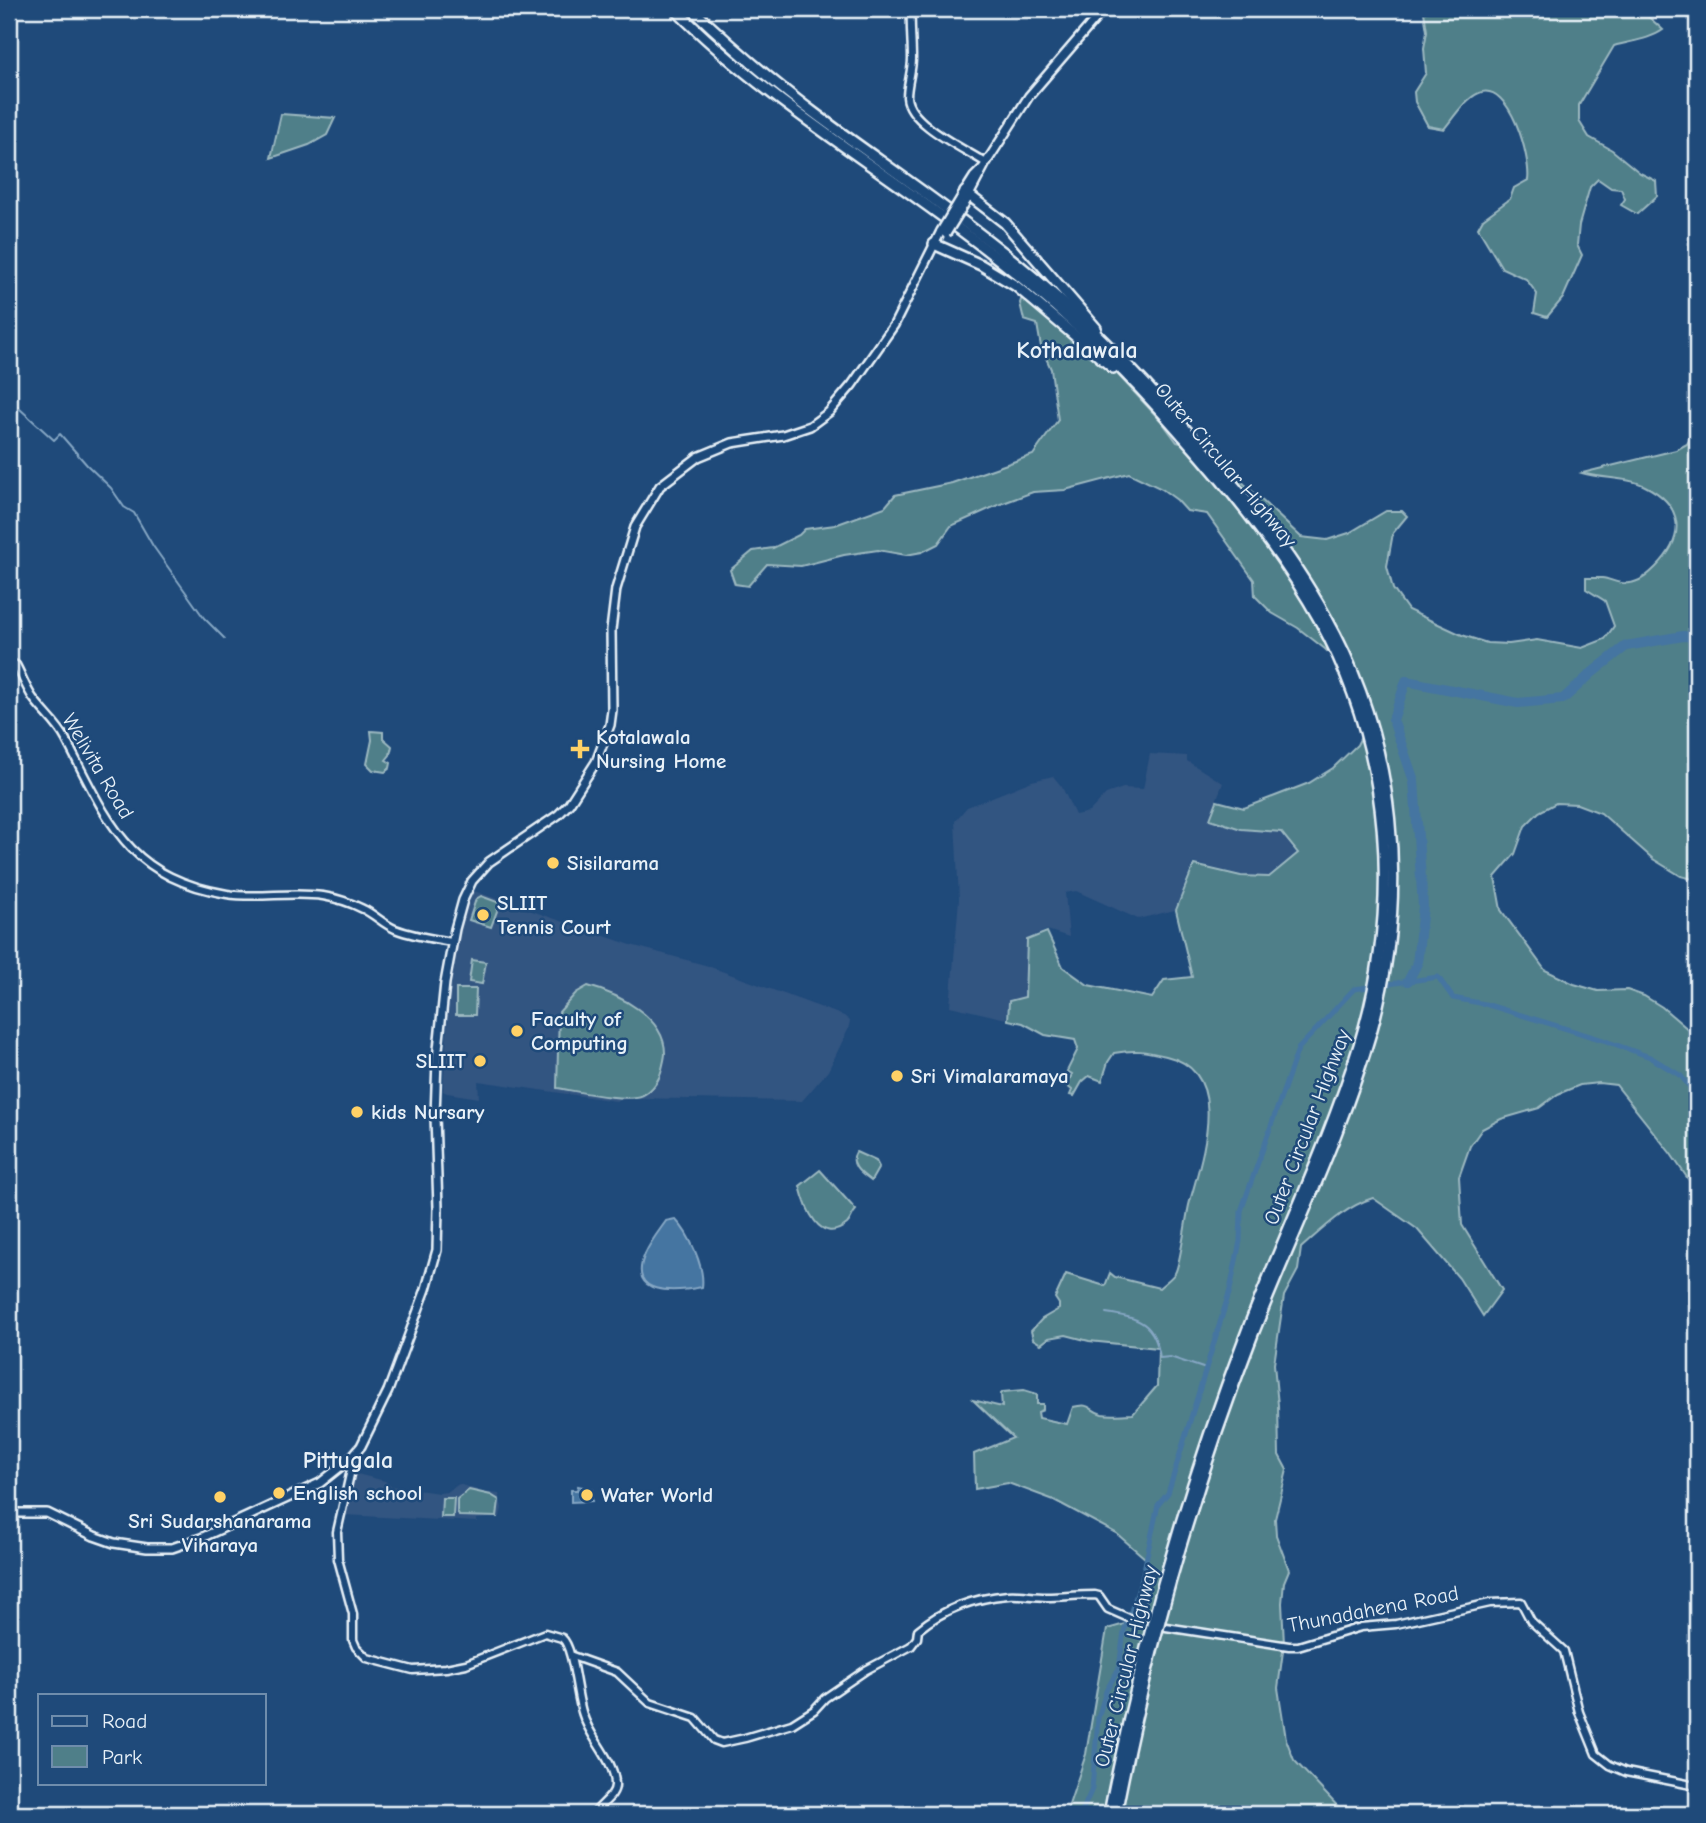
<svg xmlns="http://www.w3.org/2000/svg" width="1706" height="1823" font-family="'Comic Neue',sans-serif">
<rect width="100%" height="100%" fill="#1f4a7a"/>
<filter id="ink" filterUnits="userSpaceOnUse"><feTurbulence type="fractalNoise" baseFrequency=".0143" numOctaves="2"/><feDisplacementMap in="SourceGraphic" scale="14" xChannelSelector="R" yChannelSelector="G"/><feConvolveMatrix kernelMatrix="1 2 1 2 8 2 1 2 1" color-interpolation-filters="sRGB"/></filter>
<g filter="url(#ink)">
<g fill="#325481">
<polygon points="1150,754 1187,756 1187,761 1223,783 1209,819 1241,830 1280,833 1296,853 1268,876 1242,875 1193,863 1175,910 1138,919 1076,891 1065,893 1069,937 1047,930 1026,939 1024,997 1008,1000 1006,1019 950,1006 959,899 955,821 967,807 1032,781 1053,776 1062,787 1075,815 1089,812 1106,794 1123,788 1143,789"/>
<polygon points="474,891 631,945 705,965 844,1016 850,1021 848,1030 828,1071 802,1101 631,1098 616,1101 478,1081 479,1098 447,1093 443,1091 450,984 464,912 470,895"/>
<polygon points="353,1473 385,1481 391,1486 404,1488 439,1493 447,1492 459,1484 482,1492 499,1494 502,1508 500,1517 477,1519 477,1522 344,1515"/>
</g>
<g fill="#4f7f89" stroke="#9cb8c0" stroke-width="2">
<path d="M1443 9H1640L1663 30C1649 40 1630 41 1614 46L1579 105V121L1589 137 1612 150 1640 173 1656 181 1657 196 1637 214 1621 205 1625 199 1621 189 1611 188 1598 179 1590 187 1579 225 1577 245 1582 255 1563 298 1547 317 1534 313 1537 294 1526 279 1502 268 1478 228 1483 219 1510 199 1514 188 1528 180C1531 159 1510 80 1479 93 1465 99 1454 117 1444 129L1428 126 1415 102 1414 92 1426 73 1424 48 1427 31 1424 12Z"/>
<polygon points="281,114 335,118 327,135 309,145 271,158"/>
<path d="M1024 291 1048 305 1085 334 1105 361 1162 422 1177 442 1208 450 1301 537 1327 540 1349 533 1386 511H1402L1407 516 1393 533 1387 566 1393 589 1408 610 1462 635 1487 643 1509 644 1537 640 1582 648 1605 639 1614 626 1605 601 1586 589V578C1591 578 1597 578 1602 578 1611 579 1620 585 1629 583 1640 582 1648 575 1656 567 1685 538 1685 506 1645 486 1628 477 1602 479 1582 473L1676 450 1687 444 1697 427V880L1681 876 1653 859 1601 813 1577 804 1556 803 1539 812 1525 826 1515 854 1495 877 1501 910 1545 970 1574 984 1598 991 1627 990 1644 996 1662 1007 1697 1037V1192L1671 1154 1616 1085 1599 1083 1580 1085 1558 1094 1539 1108 1501 1119 1482 1129 1470 1146 1459 1177 1462 1225 1502 1290 1483 1316 1459 1278 1417 1229 1373 1198C1344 1207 1323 1229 1301 1248L1298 1270 1284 1296 1274 1364 1278 1405 1279 1455 1287 1470 1275 1519 1276 1535 1289 1570 1284 1582 1282 1603 1284 1644 1278 1688 1286 1739 1294 1760 1345 1814H1066L1086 1754 1107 1629 1143 1619 1149 1583 1146 1559 1116 1533 1054 1500 1008 1483 975 1489 974 1454 1013 1438 973 1400 1002 1407 1001 1394 1003 1392 1024 1390 1037 1394V1404H1043V1410L1038 1412 1039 1418 1067 1424 1073 1407C1091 1402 1088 1410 1102 1414 1111 1416 1123 1414 1133 1414L1157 1386 1158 1348 1089 1341 1066 1335 1049 1338 1041 1344 1033 1339 1031 1331 1042 1319 1059 1309V1304L1055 1298 1066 1274 1105 1286 1110 1273 1115 1277 1159 1288C1164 1283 1171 1279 1175 1273 1180 1266 1186 1218 1189 1205 1201 1159 1234 1072 1166 1056 1145 1051 1136 1049 1114 1053L1108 1062 1102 1081 1089 1076 1082 1082 1074 1096 1070 1095 1072 1090 1067 1086 1072 1074 1067 1071 1078 1049 1075 1040 1045 1035 1023 1023 1008 1020 1009 1001 1025 997 1027 940 1047 932 1063 967 1088 985 1152 998 1164 980 1192 977 1176 910 1194 865 1241 876 1269 877 1298 853 1281 832 1241 829 1210 819 1217 801 1244 808 1309 783 1333 768 1357 745 1366 727 1368 702 1354 678 1325 649 1298 628 1272 613 1255 596 1254 580 1207 514 1187 511 1177 500 1162 489 1129 473 1065 490 1033 492 998 505 951 526 938 544 922 552 906 555 878 550 844 555 801 566 767 564 748 586 735 584 730 570 753 551 773 548 799 535 805 529 835 525 885 507 895 495 952 483 1033 455 1058 420 1051 369 1041 347 1037 324 1024 320 1020 303Z"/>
<polygon points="371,731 383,732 383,738 392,746 390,755 386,760 391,763 390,768 385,772 373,770 367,764 372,740"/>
<polygon points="481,896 500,903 491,927 469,920 476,899"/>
<polygon points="472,960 486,962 482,984 469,982"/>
<path d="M588 986C618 994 665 1017 665 1053 665 1058 663 1064 662 1069 660 1079 653 1090 643 1095 627 1103 576 1091 557 1088L559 1012 576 993Z"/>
<polygon points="456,989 476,989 475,1015 456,1015"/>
<path d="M856 1152 876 1161 879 1167 871 1181C862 1174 848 1165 856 1152Z"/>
<path d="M820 1170 856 1210C851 1215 852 1219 847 1224 819 1247 805 1206 800 1186Z"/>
<polygon points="469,1490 491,1495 499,1500 497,1517 459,1516 457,1511 457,1499"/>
<polygon points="442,1498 454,1498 453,1517 441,1517"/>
</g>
<g fill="#4575a1" stroke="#86a7c4" stroke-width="2">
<path d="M675 1219C689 1233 705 1267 702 1287 676 1292 626 1297 645 1254 650 1242 659 1231 666 1221Z"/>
<polygon points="578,1486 592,1489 592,1501 571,1502 571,1490 577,1490"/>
</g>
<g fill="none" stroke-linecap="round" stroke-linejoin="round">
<g stroke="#86a7c4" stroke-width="2">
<polyline points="9,399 54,440 60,434 87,465 111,488 124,507 134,513 153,546 204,618 225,639"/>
<path d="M1106 1313C1139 1318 1155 1322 1160 1358L1170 1357 1206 1369"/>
</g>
<polyline stroke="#4575a1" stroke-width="5" points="1081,1814 1092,1789 1098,1718 1106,1691 1119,1668 1124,1631 1142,1579 1158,1505 1168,1493 1230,1290 1240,1241 1241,1211 1298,1049 1354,989 1438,977 1453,998 1485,1004 1603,1040 1650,1057 1681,1076 1697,1096"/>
<polyline stroke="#4575a1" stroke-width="10" points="1408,981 1417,964 1423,906 1414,781 1393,720 1406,681 1518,703 1563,699 1593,672 1626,646 1683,636 1697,637"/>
<g stroke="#e8f1f8" stroke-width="11">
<g id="secondary">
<path d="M911 9C910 25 912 42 912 59 912 71 907 85 907 97 909 124 965 149 986 163"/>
<path d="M9 662 16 665C22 676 26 688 33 698 43 712 58 724 66 740 108 820 126 877 227 894 258 899 291 891 323 896 336 898 351 903 363 909 374 914 383 924 395 929 413 936 433 939 452 942"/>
<path d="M349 1460 351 1470 337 1532 338 1559 353 1614V1640L356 1647 367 1658 413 1670 446 1668 466 1664 545 1633 562 1638C574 1648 576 1696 583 1715 589 1737 615 1761 615 1784 616 1796 600 1804 594 1814"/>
<path d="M572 1656 617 1672 650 1703 695 1718 714 1740 722 1743 745 1738 792 1724 814 1710 825 1698 866 1670 911 1646 917 1638 918 1630C944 1608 975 1598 1008 1595 1020 1594 1033 1597 1046 1597 1062 1597 1078 1595 1095 1595L1099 1596 1108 1609 1140 1623 1289 1646H1298L1361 1627 1396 1624 1490 1603 1521 1602 1531 1621 1564 1651 1579 1712 1596 1754 1610 1765 1626 1772 1697 1786"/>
</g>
</g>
<g stroke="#e8f1f8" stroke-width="12">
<g id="primary">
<polyline points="962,196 974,177 982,169"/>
<polyline points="967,199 986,163 1029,96 1104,9"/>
<polyline points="9,1513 47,1513 94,1536 114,1543 147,1548 172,1548 201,1538 320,1483 349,1460 361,1446 388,1391 426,1289 437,1250 438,1208 435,1116 437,1059 445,983 455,929 463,900 472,881 489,862 558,815 569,804 596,762 610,725 612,710 611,630 616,589 635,527 660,486 698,457 732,443 783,435 810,426 829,412 852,385 894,325 941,231"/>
</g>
</g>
<g stroke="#e8f1f8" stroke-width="14">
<g id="highway">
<path d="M675 9C774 109 898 177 1007 266 1071 317 1129 374 1183 436"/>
<path d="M692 9C733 48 776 85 822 119 886 166 952 210 1014 261 1077 312 1135 370 1188 432"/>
<polyline points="965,192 1005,223 1096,328"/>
<polyline points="934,244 981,265 1016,286 1113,368"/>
</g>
</g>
<use href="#secondary" stroke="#1f4a7a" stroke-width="6"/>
<use href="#primary" stroke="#1f4a7a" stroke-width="7"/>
<use href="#highway" stroke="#1f4a7a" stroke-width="9"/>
<g stroke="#e8f1f8" stroke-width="12" stroke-linecap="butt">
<g id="primary-bridge">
<polyline points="941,231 962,196"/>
<polyline points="946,234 967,200"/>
</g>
</g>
<g stroke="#e8f1f8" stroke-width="14" stroke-linecap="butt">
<g id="highway-bridge">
<path d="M1109 1814C1140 1652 1186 1490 1245 1336 1282 1239 1328 1145 1359 1045 1402 905 1391 750 1320 621 1282 553 1234 493 1183 436"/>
<path d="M1116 1814C1147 1651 1193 1489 1253 1334 1293 1233 1342 1134 1372 1029 1410 892 1396 741 1326 617 1289 549 1239 490 1188 432"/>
</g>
</g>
<use href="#primary-bridge" stroke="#1f4a7a" stroke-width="7"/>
<use href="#highway-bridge" stroke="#1f4a7a" stroke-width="9"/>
</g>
</g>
<g fill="#ffd166" stroke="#1f4a7a" stroke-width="2.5">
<path d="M576.5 738.5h7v7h7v7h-7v7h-7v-7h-7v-7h7z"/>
<circle cx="553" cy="863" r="7"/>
<circle cx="483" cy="915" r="7"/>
<circle cx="517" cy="1031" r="7"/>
<circle cx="480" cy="1061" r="7"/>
<circle cx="897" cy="1076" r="7"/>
<circle cx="357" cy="1112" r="7"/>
<circle cx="279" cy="1493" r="7"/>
<circle cx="587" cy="1495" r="7"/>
<circle cx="220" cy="1497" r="7"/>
</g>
<g text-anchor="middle" stroke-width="5" stroke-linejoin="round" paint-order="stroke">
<g font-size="21" fill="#e8f1f8" stroke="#1f4a7a">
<text transform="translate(1226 465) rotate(50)" y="7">Outer Circular Highway</text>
<text transform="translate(98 766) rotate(59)" y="7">Welivita Road</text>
<text transform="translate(1307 1127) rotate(-69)" y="7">Outer Circular Highway</text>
<text transform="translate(1373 1609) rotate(-11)" y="7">Thunadahena Road</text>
<text transform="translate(1126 1666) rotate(-76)" y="7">Outer Circular Highway</text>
</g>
<g font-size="21" font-weight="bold" fill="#e8f1f8" stroke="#1f4a7a" text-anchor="start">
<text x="596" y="744">Kotalawala<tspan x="596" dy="24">Nursing Home</tspan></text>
<text x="567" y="870">Sisilarama</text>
<text x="497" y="910">SLIIT<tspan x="497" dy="24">Tennis Court</tspan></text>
<text x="531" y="1026">Faculty of<tspan x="531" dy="24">Computing</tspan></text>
<text x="466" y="1068" text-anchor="end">SLIIT</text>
<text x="911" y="1083">Sri Vimalaramaya</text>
<text x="371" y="1119">kids Nursary</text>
<text x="293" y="1500">English school</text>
<text x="601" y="1502">Water World</text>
<text x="220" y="1528" text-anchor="middle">Sri Sudarshanarama<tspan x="220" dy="24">Viharaya</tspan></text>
</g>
<g font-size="24" font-weight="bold" fill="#e8f1f8" stroke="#1f4a7a">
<text x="1077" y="358">Kothalawala</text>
<text x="348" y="1468">Pittugala</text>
</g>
</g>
<rect width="1706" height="1823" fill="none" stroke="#1f4a7a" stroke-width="35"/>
<rect x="18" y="18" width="1671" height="1788" fill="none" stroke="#e8f1f8" stroke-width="2.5" filter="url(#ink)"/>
<rect x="38" y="1694" width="228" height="91" fill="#1f4a7a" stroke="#6f8dac" stroke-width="2"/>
<rect x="52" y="1716" width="35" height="10" fill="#1f4a7a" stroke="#6f8dac" stroke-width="2"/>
<text x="102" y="1728" font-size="21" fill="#e8f1f8">Road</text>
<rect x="52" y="1746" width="35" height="21" fill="#4f7f89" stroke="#6f8dac" stroke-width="2"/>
<text x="102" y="1764" font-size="21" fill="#e8f1f8">Park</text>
</svg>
